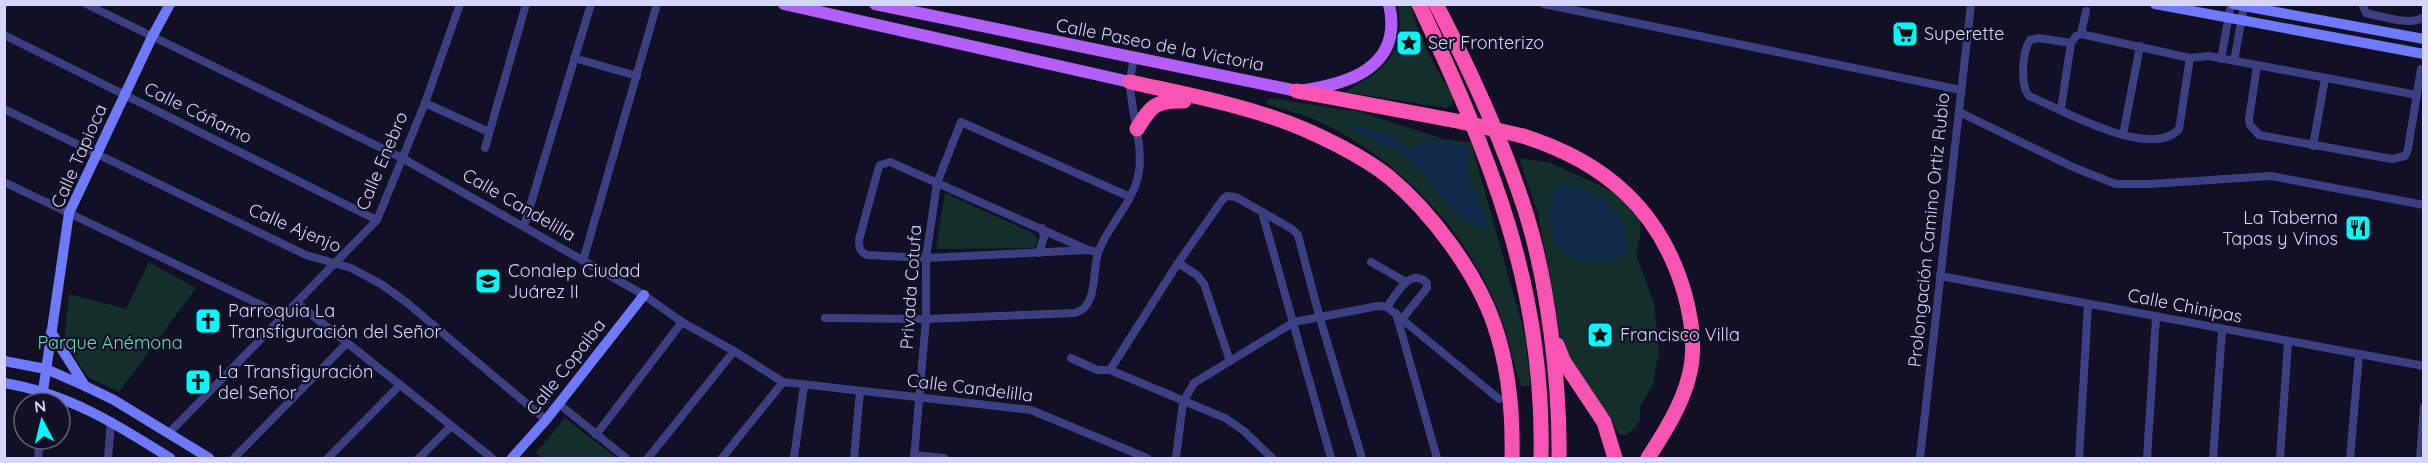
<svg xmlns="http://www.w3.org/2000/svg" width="2428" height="463" font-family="Quicksand,sans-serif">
<rect width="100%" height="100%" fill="#111025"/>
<g fill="#132f2b">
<path d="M1398 5H1411C1418 33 1436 72 1453 95V104L1446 108 1345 92C1385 69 1406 55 1398 5Z"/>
<path d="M1269 98 1360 112 1447 140 1471 142 1524 332 1531 386H1521C1513 362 1508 336 1499 312 1466 230 1401 161 1322 123 1305 114 1284 110 1266 104Z"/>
<polygon points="1519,158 1551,163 1616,193 1639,218 1641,230 1636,255 1654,303 1659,353 1652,386 1640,407 1640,420 1634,429 1625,436 1619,434 1612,420 1563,351 1538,214"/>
<polygon points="945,193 1033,233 1037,239 1037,244 1033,248 936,249"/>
<polygon points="149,262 196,288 119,392 88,377 64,342 69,294 126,309"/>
<polygon points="565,418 617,458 543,458 536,453"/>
</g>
<g fill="#102b49">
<path d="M1356 125 1386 134 1410 149C1418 147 1422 144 1428 141 1435 138 1458 145 1467 146L1469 151 1467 171 1489 225 1486 231C1448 221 1432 175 1403 153 1399 150 1394 149 1390 147 1377 142 1365 135 1352 130Z"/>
<path d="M1558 184C1586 185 1630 208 1624 241L1628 246 1624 258 1617 256 1612 263C1600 262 1586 264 1574 259 1559 253 1547 227 1549 211 1550 202 1555 193 1558 184Z"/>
</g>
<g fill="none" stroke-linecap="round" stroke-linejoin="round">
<g stroke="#3c4083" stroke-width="8">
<polyline points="86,4 402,158 644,295 682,322 734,351 783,382 1031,410 1147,458"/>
<polyline points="1544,4 1961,90"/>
<path d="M2362 4 2366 13 2370 14C2384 17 2412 26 2424 17"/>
<polyline points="2081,34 2086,11"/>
<polyline points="4,35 377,220"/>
<polyline points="574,58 637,76"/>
<path d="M2190 58 2179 129C2151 161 2061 109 2029 96 2020 85 2022 52 2030 40L2038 38 2071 43 2076 36 2081 34 2190 58 2209 56 2417 95"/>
<polyline points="2221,59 2231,4"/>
<polyline points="2234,61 2244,6"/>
<polyline points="2257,66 2249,119 2250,125 2259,135 2392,159 2405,156 2408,149 2421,69"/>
<polyline points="425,103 489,132"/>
<polyline points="4,109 306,255 351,268 381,284 406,302 546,420"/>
<polyline points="2061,109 2071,43"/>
<polyline points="1959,112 2075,168 2116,184 2150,184 2271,176 2424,205"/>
<polyline points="2123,135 2140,46"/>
<polyline points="2313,146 2325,78"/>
<polyline points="485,148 526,4"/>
<polyline points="4,182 284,316"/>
<polyline points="1262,212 1331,458"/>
<polyline points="524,226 591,4"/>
<path d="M1088 250 926 258 867 255C860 252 859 248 859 240L878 170 880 165 890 162 1088 250 1098 252"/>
<polyline points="1039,253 1044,237 1042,228"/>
<polyline points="583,261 657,4"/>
<polyline points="1371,262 1406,282"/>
<polyline points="1178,263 1197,275 1204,284 1230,361"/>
<polyline points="1940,276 2424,366"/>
<polyline points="297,303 492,458"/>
<path d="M1387 307C1396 295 1410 266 1427 283V288L1402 319"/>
<polyline points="1396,313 1437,458"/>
<path d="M825 318 926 319 1075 313C1098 307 1092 272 1098 253 1108 224 1135 202 1139 171 1143 142 1131 113 1130 84 1130 75 1133 66 1134 57"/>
<polyline points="1071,358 1097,370 1110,370 1225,418 1244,431 1272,458"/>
<polyline points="1110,370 1178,263 1223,199 1227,196 1236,197 1292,229 1298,235 1319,315 1362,458"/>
<polyline points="559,404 626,458"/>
<polyline points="169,433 377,220 425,103 460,4"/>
<polyline points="596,435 682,322"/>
<polyline points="914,455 944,458"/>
<polyline points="38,458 40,439"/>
<polyline points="108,458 111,421"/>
<polyline points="234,458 347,343"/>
<polyline points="328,458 400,385"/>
<polyline points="419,458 451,426"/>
<polyline points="648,458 734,351"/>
<polyline points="722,458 783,382"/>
<polyline points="794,458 804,386"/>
<polyline points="854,458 860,392"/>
<polyline points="914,458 926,319 926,258 937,183 961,122 1130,197"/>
<polyline points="1176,458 1183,402 1194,383 1294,322 1378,306 1387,307 1499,399"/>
<polyline points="1920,458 1971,4"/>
<polyline points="2079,458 2088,304"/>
<polyline points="2147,458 2156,317"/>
<polyline points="2213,458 2222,330"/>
<polyline points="2280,458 2288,342"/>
<polyline points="2350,458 2359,355"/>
<polyline points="2420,458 2424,407"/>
</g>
<g stroke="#6f79fb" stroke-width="10">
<polyline points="2155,4 2424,54"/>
<polyline points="2233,4 2424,39"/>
<polyline points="51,332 85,386"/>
<polyline points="4,361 46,369 85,386 114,400 209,458"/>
<path d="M4 383C67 393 118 425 170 458"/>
<polyline points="43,391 69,213 152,37 170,4"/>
<polyline points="512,458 546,420 644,295"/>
</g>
<g stroke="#b25ffa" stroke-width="12">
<polyline points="784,4 1130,82"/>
<path d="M875 4 1297 91C1347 85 1404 68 1389 4"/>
</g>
<g stroke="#fa54b3" stroke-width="15">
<path d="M1419 4C1490 156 1545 288 1541 458"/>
<path d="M1436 4C1469 68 1503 142 1525 210 1548 282 1560 383 1559 458"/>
<path d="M1130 82C1189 95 1250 106 1306 130 1333 142 1365 158 1389 177 1431 212 1476 272 1494 324 1509 367 1513 413 1512 458"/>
<polyline points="1297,91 1462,122"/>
<path d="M1137 129C1151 106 1155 100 1184 101"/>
<path d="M1523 136C1605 162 1661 210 1685 295 1692 321 1696 350 1689 376 1682 405 1664 433 1648 458"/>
<polyline points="1557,345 1564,362 1604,422 1615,458"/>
</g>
<polyline stroke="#fa54b3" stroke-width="15" points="1462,122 1523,136"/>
</g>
<defs>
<g id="supermarket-square" transform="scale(1.35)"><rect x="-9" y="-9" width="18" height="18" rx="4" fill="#07f7f8" stroke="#111025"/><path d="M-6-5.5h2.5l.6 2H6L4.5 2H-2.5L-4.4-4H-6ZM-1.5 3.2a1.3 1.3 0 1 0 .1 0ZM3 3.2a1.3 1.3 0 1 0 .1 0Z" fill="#111"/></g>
<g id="sight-square" transform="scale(1.35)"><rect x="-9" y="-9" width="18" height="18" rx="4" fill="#07f7f8" stroke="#111025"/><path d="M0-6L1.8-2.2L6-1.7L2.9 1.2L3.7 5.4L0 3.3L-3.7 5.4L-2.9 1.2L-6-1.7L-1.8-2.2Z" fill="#111"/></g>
<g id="restaurant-square" transform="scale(1.35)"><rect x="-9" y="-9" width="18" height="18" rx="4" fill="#07f7f8" stroke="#111025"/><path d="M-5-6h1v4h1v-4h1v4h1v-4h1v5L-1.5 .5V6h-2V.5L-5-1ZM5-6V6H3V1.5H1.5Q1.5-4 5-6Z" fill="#111"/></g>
<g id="school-square" transform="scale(1.35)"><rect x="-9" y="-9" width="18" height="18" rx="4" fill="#07f7f8" stroke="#111025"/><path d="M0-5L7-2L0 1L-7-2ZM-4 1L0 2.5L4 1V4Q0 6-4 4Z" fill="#111"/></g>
<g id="church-square" transform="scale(1.35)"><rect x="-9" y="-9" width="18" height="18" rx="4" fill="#07f7f8" stroke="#111025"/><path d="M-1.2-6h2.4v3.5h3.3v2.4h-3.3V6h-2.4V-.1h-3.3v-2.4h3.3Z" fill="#111"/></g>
</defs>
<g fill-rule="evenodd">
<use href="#supermarket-square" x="1905" y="34"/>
<use href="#sight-square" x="1409" y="43"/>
<use href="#restaurant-square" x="2358" y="228"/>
<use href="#school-square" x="488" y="281"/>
<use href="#church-square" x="208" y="321"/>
<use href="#sight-square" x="1600" y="335"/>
<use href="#church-square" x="198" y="382"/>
</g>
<g text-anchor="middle" stroke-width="4.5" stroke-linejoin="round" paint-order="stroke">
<g font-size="18" fill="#d6d5fe" stroke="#111025" text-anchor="start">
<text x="1924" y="40">Superette</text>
<text x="1428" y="49">Ser Fronterizo</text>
<text x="2338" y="224" text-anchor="end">La Taberna<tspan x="2338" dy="21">Tapas y Vinos</tspan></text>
<text x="508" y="277">Conalep Ciudad<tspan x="508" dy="21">Juárez II</tspan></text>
<text x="228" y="317">Parroquia La<tspan x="228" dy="21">Transfiguración del Señor</tspan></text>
<text x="1620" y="341">Francisco Villa</text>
<text x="218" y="378">La Transfiguración<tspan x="218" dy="21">del Señor</tspan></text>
</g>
<g font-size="18" fill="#d6d5fe" stroke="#111025">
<text transform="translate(1160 45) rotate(11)" y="6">Calle Paseo de la Victoria</text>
<text transform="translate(198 113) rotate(26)" y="6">Calle Cáñamo</text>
<text transform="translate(79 156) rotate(-66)" y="6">Calle Tapioca</text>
<text transform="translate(382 161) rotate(-67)" y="6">Calle Enebro</text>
<text transform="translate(519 205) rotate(30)" y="6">Calle Candelilla</text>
<text transform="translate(295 228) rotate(23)" y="6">Calle Ajenjo</text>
<text transform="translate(1929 230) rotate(-84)" y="6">Prolongación Camino Ortiz Rubio</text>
<text transform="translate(911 287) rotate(-86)" y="6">Privada Cotufa</text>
<text transform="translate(2185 306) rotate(11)" y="6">Calle Chinipas</text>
<text transform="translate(566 367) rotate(-52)" y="6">Calle Copaiba</text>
<text transform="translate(970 388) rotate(7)" y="6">Calle Candelilla</text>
</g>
<g font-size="18" fill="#62dcb2" stroke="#111025">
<text x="110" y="349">Parque Anémona</text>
</g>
</g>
<rect width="2428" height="463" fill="none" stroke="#d6d5fe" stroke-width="12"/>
<g transform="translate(42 421) rotate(353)"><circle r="28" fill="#111025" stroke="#605f7c" stroke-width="1.5"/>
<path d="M0-4.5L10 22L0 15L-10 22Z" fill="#07f7f8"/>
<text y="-9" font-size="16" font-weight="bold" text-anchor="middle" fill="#d6d5fe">N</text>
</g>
</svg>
